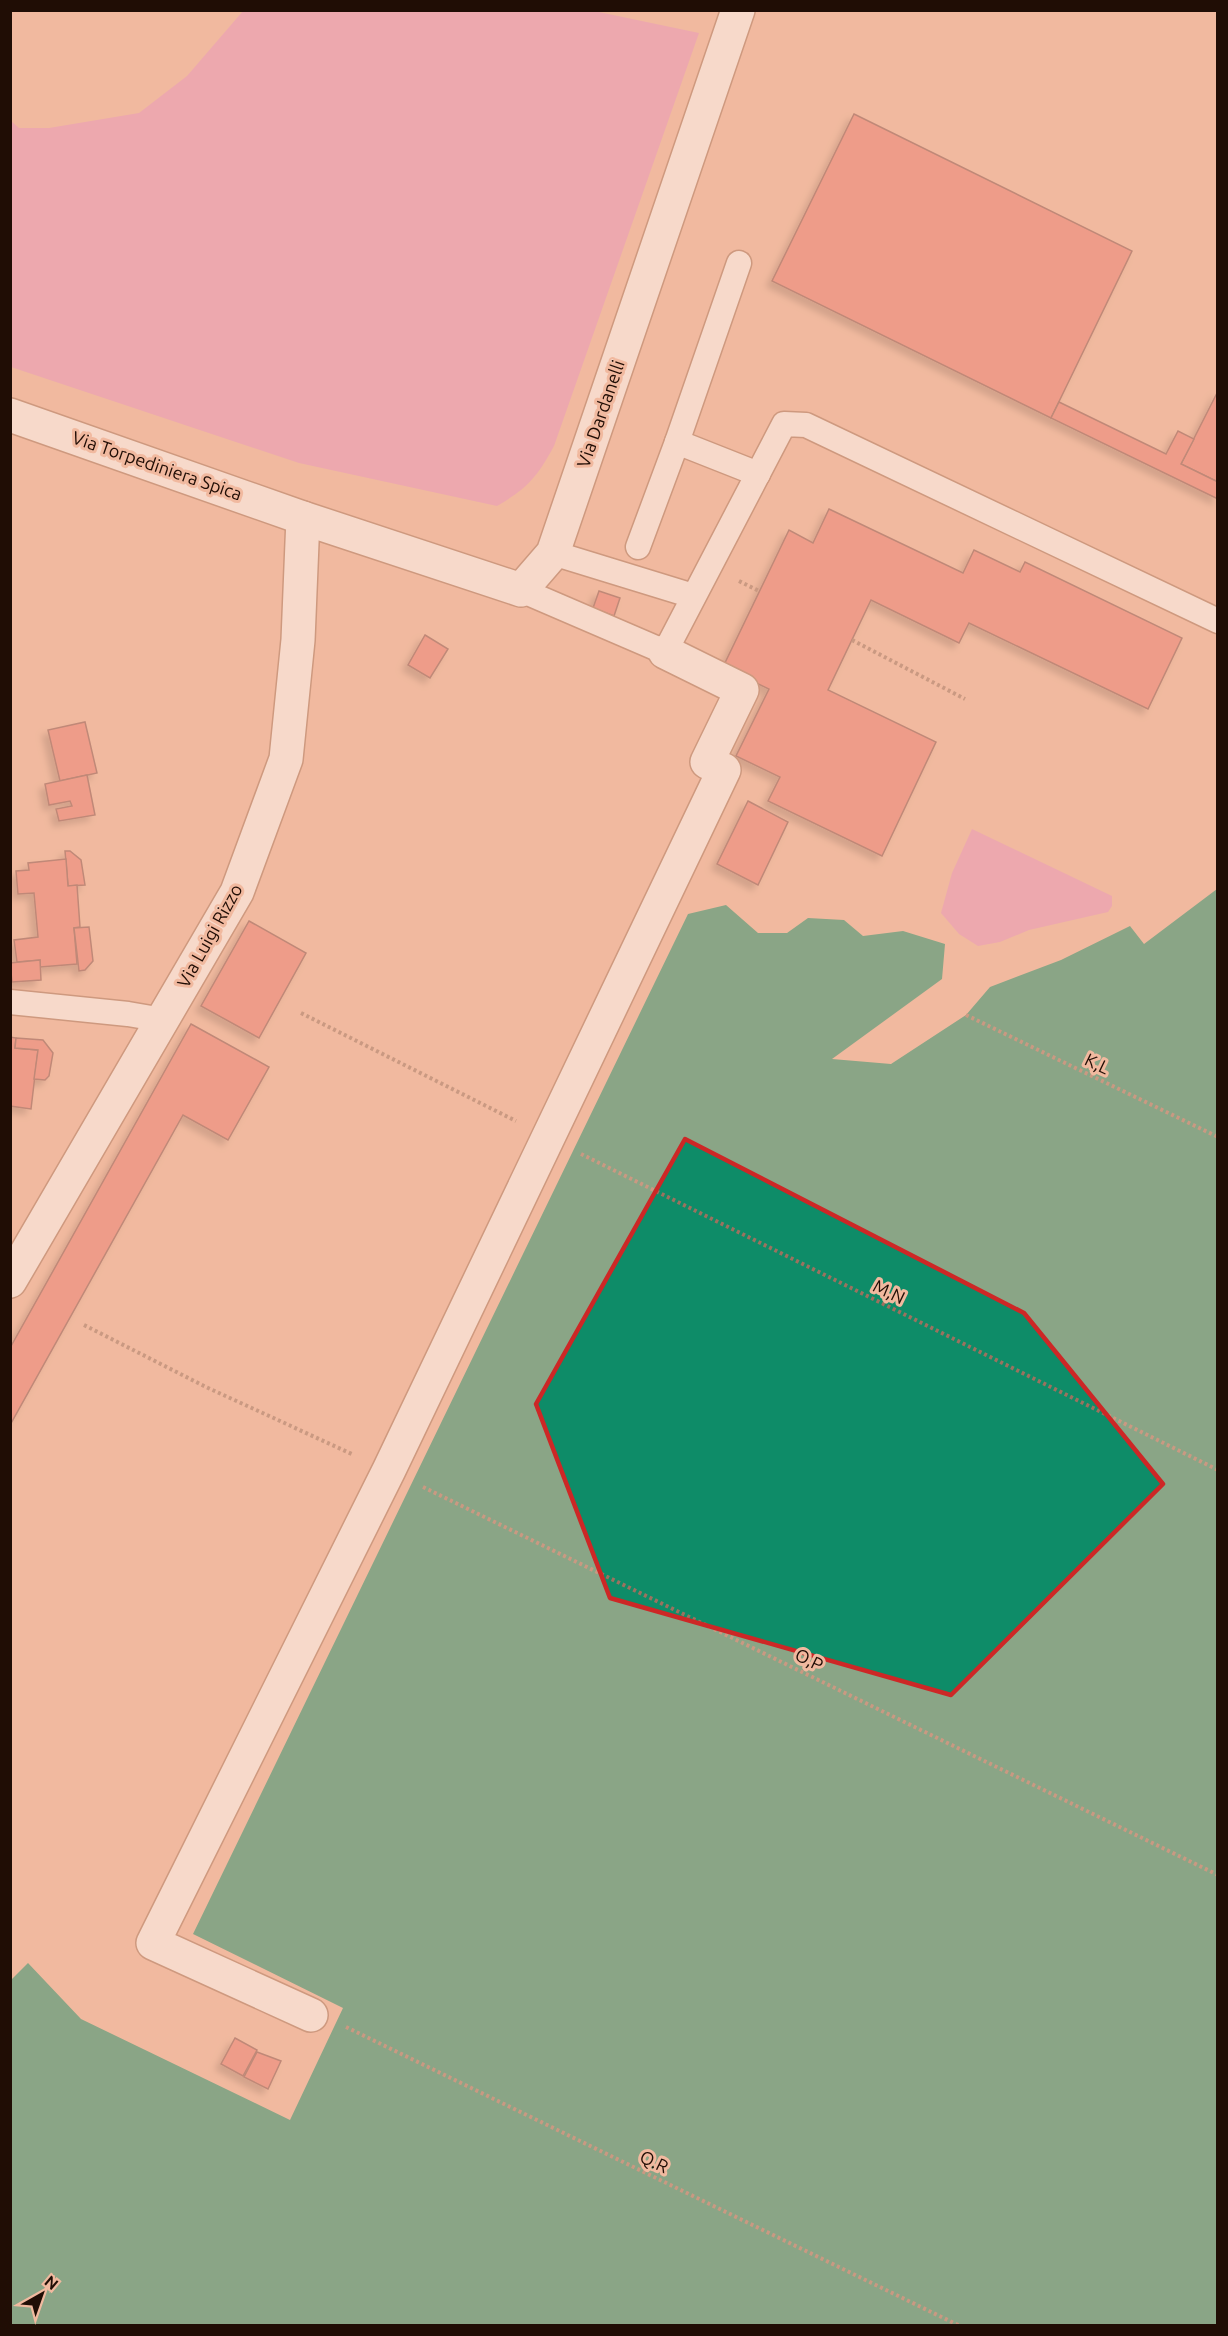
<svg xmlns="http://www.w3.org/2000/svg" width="1228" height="2336" font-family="Ubuntu,sans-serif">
<defs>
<filter id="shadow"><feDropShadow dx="-5.5" dy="5.5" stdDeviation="3" flood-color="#0004"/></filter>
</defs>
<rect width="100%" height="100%" fill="#f1b99f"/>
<g fill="#e893c2">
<path d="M594 11 699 33 554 446C537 477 528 488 497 506L299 463 11 367V121L19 128H49L139 113 187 76 243 11Z"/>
<polygon points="972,829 1112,896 1112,906 1108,912 1029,930 1000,942 978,946 959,934 941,913 952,873"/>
</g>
<polygon fill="#0e8c68" points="1217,889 1217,2325 11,2325 11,1980 28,1963 81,2019 290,2120 343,2008 193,1934 688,914 726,905 758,933 787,933 808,918 844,920 863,936 903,931 945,944 942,979 832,1059 891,1064 966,1015 990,987 1061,960 1130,926 1144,944"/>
<g fill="#ec796f" stroke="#854e49" stroke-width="1.5" filter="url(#shadow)">
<polygon points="854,114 1132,251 1051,418 772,281"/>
<polygon points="1218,391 1218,482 1181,464"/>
<polygon points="1059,402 1166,454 1178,431 1194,439 1181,464 1218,482 1218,499 1051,418"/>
<polygon points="829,509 963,573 974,550 1020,572 1025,562 1182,638 1148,709 969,623 959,643 871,600 828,690 936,742 882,856 768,801 780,777 736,756 769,689 723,667 789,530 813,543"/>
<polygon points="599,591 620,598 614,616 593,608"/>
<polygon points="425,635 448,649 430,678 408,665"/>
<polygon points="85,722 97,773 60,781 48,730"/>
<polygon points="87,775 95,815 59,821 56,809 72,806 70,801 49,805 45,784"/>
<polygon points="748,801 788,822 758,885 717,864"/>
<polygon points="65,851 70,851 81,860 85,885 68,886"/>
<polygon points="66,859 68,886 77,885 80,927 74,928 77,964 40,967 40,960 17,962 14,940 38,937 34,893 18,894 16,871 29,870 28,863"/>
<polygon points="249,921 306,953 259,1038 201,1006"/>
<polygon points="89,927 93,961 85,970 79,971 74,928"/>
<polygon points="40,960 41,980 12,982 10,963"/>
<polygon points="191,1024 269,1067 228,1140 183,1115 10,1425 10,1348"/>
<polygon points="10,1037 16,1038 15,1048 38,1050 31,1109 10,1106"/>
<polygon points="16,1038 43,1040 53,1053 49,1076 45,1080 34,1079 38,1050 15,1048"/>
<polygon points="235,2038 257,2050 243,2076 221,2064"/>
<polygon points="257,2052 281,2061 268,2089 244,2077"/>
</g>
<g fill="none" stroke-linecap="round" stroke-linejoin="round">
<g stroke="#a57259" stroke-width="27">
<g id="service">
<polyline points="739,263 677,442 758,474"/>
<polyline points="638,547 677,442"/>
<polyline points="553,553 693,596"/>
<polyline points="521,590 665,652 784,424 806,425 1218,621"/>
<polyline points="10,1002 128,1014 163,1020"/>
</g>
</g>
<g stroke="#a57259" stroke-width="36">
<polyline id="pedestrian" points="311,2015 153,1943 389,1470 724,770 707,762 742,690 665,652"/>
</g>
<g stroke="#a57259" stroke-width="36">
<g id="minor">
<polyline points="10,415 303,518 521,590 553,553 738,10"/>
<polyline points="10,1281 237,892 286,759 298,640 303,518"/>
</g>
</g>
<g stroke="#9b725f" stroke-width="4" stroke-dasharray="3 3" stroke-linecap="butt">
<polyline points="739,581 759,591"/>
<polyline points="852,640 965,699"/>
<polyline points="301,1013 516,1121"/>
<polyline points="966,1015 1218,1137"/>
<polyline points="581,1154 1218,1470"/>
<polyline points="84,1325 206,1387 354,1455"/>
<polyline points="423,1487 1218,1875"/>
<polyline points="346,2027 960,2326"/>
</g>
<use href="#service" stroke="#fff" stroke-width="24"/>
<use href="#pedestrian" stroke="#fff" stroke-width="33"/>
<use href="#minor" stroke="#fff" stroke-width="33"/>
</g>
<path d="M0 0H1228V2336H0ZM685 1139 1024 1313 1163 1484 951 1695 610 1598 536 1404Z" fill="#f1b99f" fill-opacity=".55" fill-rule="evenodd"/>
<path fill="none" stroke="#cd2726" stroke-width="4.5" stroke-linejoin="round" d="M685 1139 1024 1313 1163 1484 951 1695 610 1598 536 1404Z"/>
<g text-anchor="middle" stroke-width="6" stroke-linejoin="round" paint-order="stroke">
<g font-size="18" fill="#200d05" stroke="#f1b99f">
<text transform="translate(601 414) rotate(-71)" y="6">Via Dardanelli</text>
<text transform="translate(157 466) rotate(19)" y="6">Via Torpediniera Spica</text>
<text transform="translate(210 936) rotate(-61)" y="6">Via Luigi Rizzo</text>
<text transform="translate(1097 1064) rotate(26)" y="6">K,L</text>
<text transform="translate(889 1292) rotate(26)" y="6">M,N</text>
<text transform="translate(809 1660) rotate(26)" y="6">O,P</text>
<text transform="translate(654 2162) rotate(26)" y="6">Q.R</text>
</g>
</g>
<rect width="1228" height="2336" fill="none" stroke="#200d05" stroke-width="24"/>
<g transform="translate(42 2294) rotate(40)" stroke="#f1b99f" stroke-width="4.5" paint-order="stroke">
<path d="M0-4.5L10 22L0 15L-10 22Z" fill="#200d05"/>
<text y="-9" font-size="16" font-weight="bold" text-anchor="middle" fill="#200d05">N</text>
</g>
</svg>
